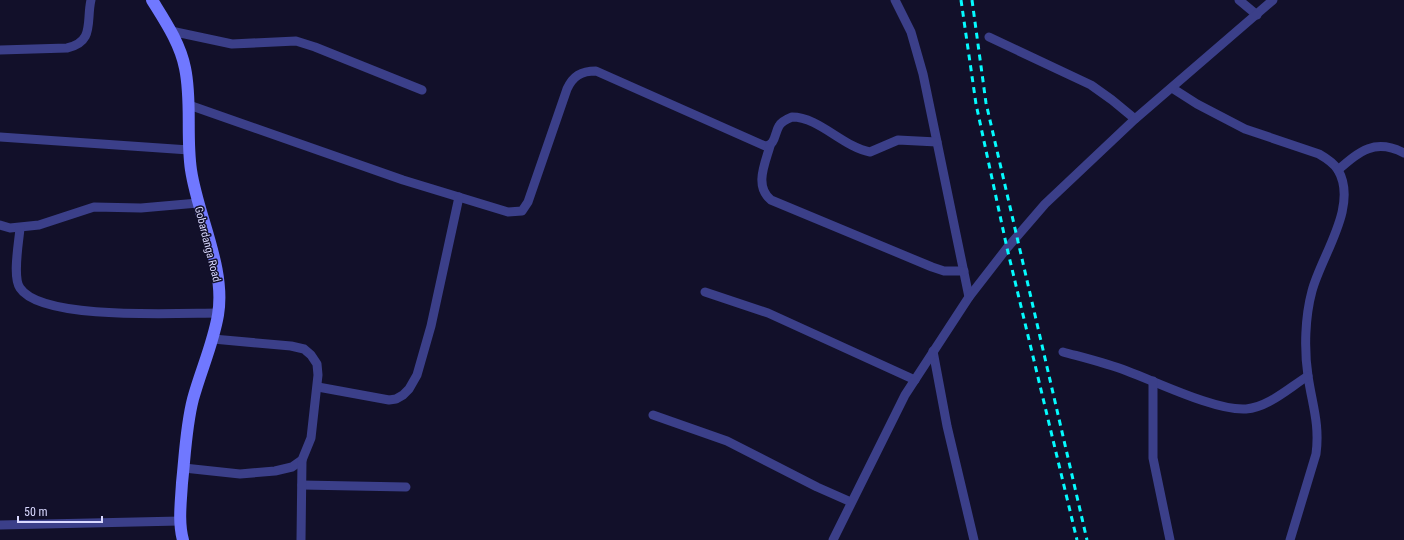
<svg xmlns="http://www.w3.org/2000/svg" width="1404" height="540" font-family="'Roboto Condensed',sans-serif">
<rect width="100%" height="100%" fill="#12102a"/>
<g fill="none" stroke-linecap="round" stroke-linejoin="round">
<g stroke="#3b3f89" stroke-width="9">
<polyline points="895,0 911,32 923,74 969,297"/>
<polyline points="1239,0 1257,15"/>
<polyline points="171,31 232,44 296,41 315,47 422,90"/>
<polyline points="989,37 1091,85 1112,100 1135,119"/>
<path d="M0 50 67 48C95 42 86 21 91 0"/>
<path d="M1172 88 1197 104 1245 129 1319 154C1326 158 1334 163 1338 170 1359 206 1321 256 1312 291 1305 317 1304 349 1308 376 1312 404 1320 424 1316 454L1290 540"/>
<path d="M189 105 403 180 508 212 522 211 528 202 567 89C573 76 581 71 596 71L765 146C776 145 774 134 779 126 781 122 787 119 792 117 819 117 843 147 870 152L898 140 937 142"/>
<polyline points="0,137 189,150"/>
<path d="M770 146C765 164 754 186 771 200L932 267 944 271H964"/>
<path d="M1338 170C1360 151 1375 138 1404 153"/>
<polyline points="0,225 10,228 39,225 94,207 141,208 198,203"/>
<path d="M20 228C19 242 12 277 20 288 41 321 180 313 218 313"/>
<polyline points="705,292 768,313 915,380"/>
<polyline points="933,351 947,426 974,540"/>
<path d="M1063 352C1085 358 1106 363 1127 371 1157 382 1216 411 1246 409 1269 407 1290 387 1308 376"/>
<polyline points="1153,381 1153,458 1170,540"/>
<polyline points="318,387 389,400 396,399 403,395 409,389 417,375 431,326 459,197"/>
<polyline points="653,415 727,441 817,487 851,502"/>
<polyline points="184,468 240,474 275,471 292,467 302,460 311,438 318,375 317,364 311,355 304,349 291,346 213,339"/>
<polyline points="302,485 406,487"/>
<polyline points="0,525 180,521"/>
<polyline points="301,540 302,460"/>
<polyline points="833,540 905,395 969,297 1007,248 1045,204 1135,119 1273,0"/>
</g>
<path stroke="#7078ff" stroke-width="12" d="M152 0C165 21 180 43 185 68 192 101 186 136 191 170 198 217 226 268 218 315 213 344 201 370 193 399 186 426 185 455 182 483 181 501 178 522 183 540"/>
<g stroke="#05fbff" stroke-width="3" stroke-dasharray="6 5" stroke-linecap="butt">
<polyline points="961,0 976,104 1007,248 1077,540"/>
<polyline points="972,0 986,103 1087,540"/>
</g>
</g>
<g text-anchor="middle" stroke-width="3" stroke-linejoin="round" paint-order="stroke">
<g font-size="11" fill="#dad9ff" stroke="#12102a">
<text transform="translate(208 244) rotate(76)" y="4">Gobardanga Road</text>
</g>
</g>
<path d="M18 516v6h84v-6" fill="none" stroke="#dad9ff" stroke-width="2"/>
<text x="24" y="516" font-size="12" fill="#dad9ff" stroke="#12102a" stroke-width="3" paint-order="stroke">50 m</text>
</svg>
